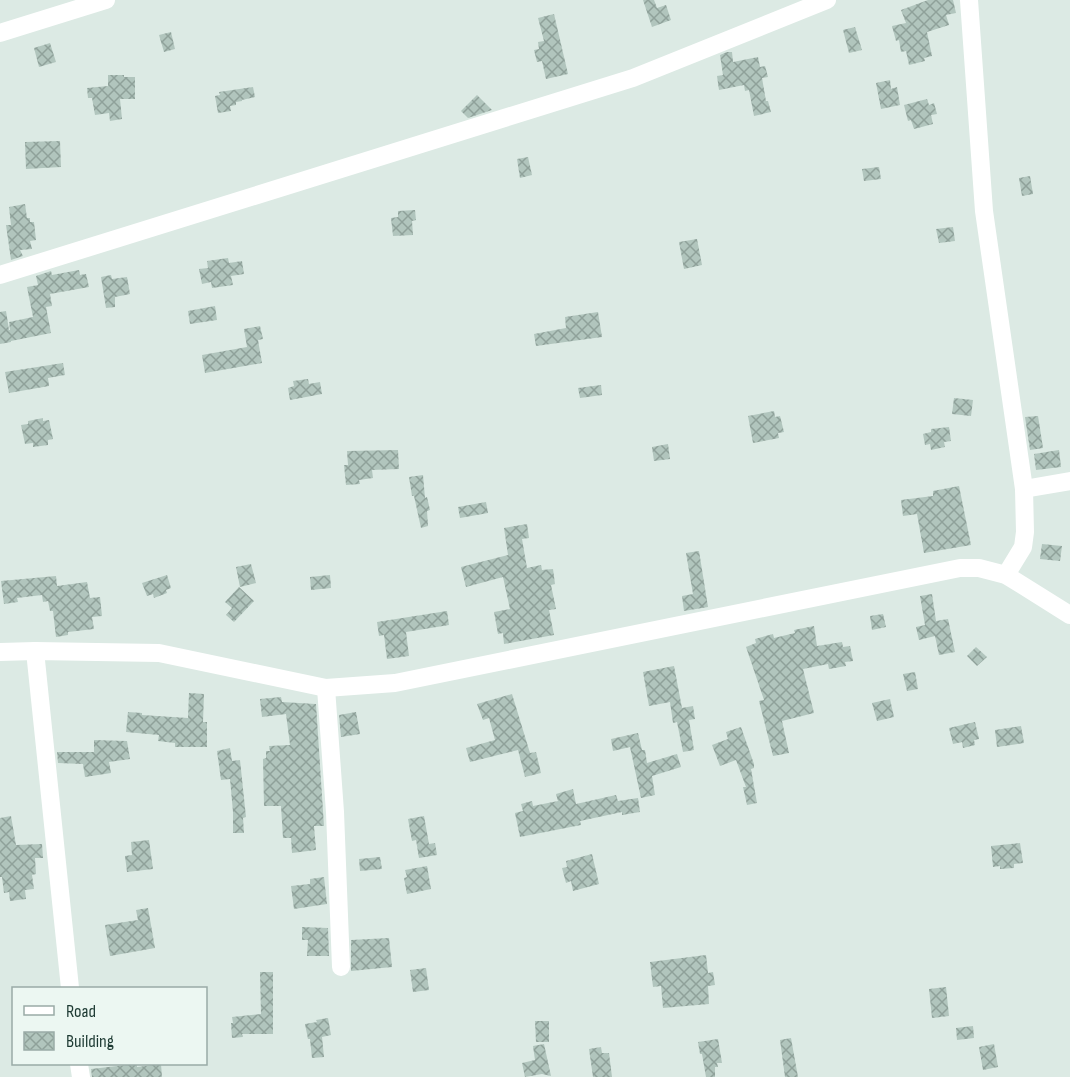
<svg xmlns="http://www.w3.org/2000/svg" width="1070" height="1077" font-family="'Sofia Sans Condensed',sans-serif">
<defs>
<pattern id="building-cross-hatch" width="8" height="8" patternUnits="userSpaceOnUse" patternTransform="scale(1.5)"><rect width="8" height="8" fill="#b1c5bd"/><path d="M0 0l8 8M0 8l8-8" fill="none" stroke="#8fa19a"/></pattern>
</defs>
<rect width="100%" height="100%" fill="#dceae4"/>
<g fill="url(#building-cross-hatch)">
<polygon points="643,0 654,0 657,8 666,5 671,20 652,27"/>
<polygon points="928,0 953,0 956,13 946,15 949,25 927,32 932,56 924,58 925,61 909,65 906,51 901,52 899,40 896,41 892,26 906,23 901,10"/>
<polygon points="554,14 568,74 546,79 542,61 537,62 534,50 539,49 538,42 544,41 538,18"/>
<polygon points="855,27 862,50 849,53 843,30"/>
<polygon points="171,32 175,49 164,52 159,35"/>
<polygon points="50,43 56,62 39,67 34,48"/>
<polygon points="727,52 732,52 733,62 758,57 760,67 765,66 768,77 762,78 766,101 768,101 771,112 754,116 749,90 745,91 744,85 719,90 717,76 723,75 720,55"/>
<polygon points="108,75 124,75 124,77 135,77 135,99 120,99 122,119 110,121 109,113 95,115 92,98 88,98 87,88 108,86"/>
<polygon points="890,80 891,89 897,87 900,105 881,109 876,83"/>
<polygon points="253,87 255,97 242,100 242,101 236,102 236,105 230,106 231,111 218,113 215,96 220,95 219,92"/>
<polygon points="477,95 492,110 468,118 461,111"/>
<polygon points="927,99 929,105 934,103 937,114 931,115 933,124 914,129 911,120 908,121 904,105"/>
<polygon points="60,141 61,167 26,169 25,142"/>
<polygon points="528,157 532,175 520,178 517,159"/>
<polygon points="879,167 881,179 864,181 862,169"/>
<polygon points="1030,176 1033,194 1022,196 1019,178"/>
<polygon points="25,204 27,218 30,218 30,222 34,222 36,240 30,241 32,249 20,250 23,256 11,260 6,225 11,225 9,207"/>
<polygon points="415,210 416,220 412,221 413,235 393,236 391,218 398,217 398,211"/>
<polygon points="953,227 955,241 939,243 936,229"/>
<polygon points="697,239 702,265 684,269 679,242"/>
<polygon points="228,258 229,263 242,261 244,274 231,276 233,285 212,288 211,282 202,284 199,269 208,268 207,261"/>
<polygon points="79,270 80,275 86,274 89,287 50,294 52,306 46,307 51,333 11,341 11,342 0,344 0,312 6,311 9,330 10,330 9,322 33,317 27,287 38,285 36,276 51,271 52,275"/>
<polygon points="111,275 112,279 127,277 130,294 115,297 115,307 106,308 101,277"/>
<polygon points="215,306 217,320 190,324 188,311"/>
<polygon points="598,312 602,337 536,346 534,334 566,328 565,317"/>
<polygon points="260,326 263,339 258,340 262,363 205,373 202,355 247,347 244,329"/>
<polygon points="63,363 65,375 48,378 49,386 9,393 5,372"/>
<polygon points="308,379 309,384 320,382 322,394 290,400 288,388 294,386 293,381"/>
<polygon points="601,385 602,395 580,398 578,388"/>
<polygon points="954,398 973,400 971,416 952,414"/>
<polygon points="774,411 775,417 780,416 784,432 778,433 779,438 753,443 748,416"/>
<polygon points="1038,416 1043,448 1030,450 1025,417"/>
<polygon points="43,418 43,421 49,420 53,439 48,440 48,445 33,447 33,443 25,444 21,425 28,424 28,421"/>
<polygon points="949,427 951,441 944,442 945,447 931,450 930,444 925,445 923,434 931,432 931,429"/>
<polygon points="668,444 670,459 654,461 652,447"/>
<polygon points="398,450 399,469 372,470 373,478 359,480 360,484 346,485 344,465 348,465 347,451"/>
<polygon points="1059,450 1061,467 1036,470 1034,454"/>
<polygon points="423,475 425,498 427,497 430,510 427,511 428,526 421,528 414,496 412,496 409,477"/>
<polygon points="959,486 971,545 924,553 917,514 903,516 901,500 933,496 933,491"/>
<polygon points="486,502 488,513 460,518 458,507"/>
<polygon points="527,524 529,538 522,539 527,568 541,565 542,570 553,569 555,584 551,585 556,609 549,610 554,635 504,644 503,633 498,634 494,612 510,609 503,577 466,587 461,567 508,555 504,528"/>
<polygon points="1042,544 1062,546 1060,561 1040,559"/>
<polygon points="699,551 708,607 684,611 682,596 693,594 686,553"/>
<polygon points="251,564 256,583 240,587 236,567"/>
<polygon points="167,575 171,588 166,590 167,593 154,598 153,594 147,596 142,583"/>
<polygon points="330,575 331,588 311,590 310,577"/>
<polygon points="56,576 57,586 87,582 90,598 100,597 102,616 92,617 94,629 68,632 68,635 56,637 53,611 50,611 48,601 43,602 42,595 17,598 18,602 4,604 1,581"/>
<polygon points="239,587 254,601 234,622 226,615 232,608 225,602"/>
<polygon points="932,594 936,621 948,619 955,652 939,655 935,636 919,640 916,627 925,625 920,596"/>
<polygon points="447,611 449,625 406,632 409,656 387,659 384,635 379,636 377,622"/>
<polygon points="883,614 886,627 872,630 870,616"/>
<polygon points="814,626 817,646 842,642 843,647 850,646 853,661 845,662 846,666 829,669 828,664 803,669 814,713 782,721 789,753 773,756 759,701 764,700 746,647 756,643 755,639 773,634 774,638 795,633 794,630"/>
<polygon points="976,647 987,657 977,666 967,656"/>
<polygon points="674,666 682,708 693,706 695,719 689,720 694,750 683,752 677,722 673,723 670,702 649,706 643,672"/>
<polygon points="915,672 918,689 907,691 903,674"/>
<polygon points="189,693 204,694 203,722 207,722 207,747 175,747 175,743 158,741 159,735 126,732 128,712 142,713 142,715 188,718"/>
<polygon points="512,694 530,753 536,752 541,773 525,777 518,750 470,762 466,748 495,740 489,718 483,720 477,704"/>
<polygon points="281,697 282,702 316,704 324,826 314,826 316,850 292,853 291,838 283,838 281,806 264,806 263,759 266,758 266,751 270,751 269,746 290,745 286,714 262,717 260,699"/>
<polygon points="890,699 894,717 877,721 872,703"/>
<polygon points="356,712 360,734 341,737 339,715"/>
<polygon points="975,722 979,739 974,740 975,745 963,748 962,742 953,744 949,728"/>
<polygon points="1021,726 1024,743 997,747 995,730"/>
<polygon points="741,727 754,764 754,768 751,769 757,803 747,805 743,787 746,787 736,760 720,766 712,745 728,739 726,732"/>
<polygon points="638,733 642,750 645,750 647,763 677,754 681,767 652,776 655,795 641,798 630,747 613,751 611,739"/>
<polygon points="94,740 127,741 130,759 109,762 111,773 85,777 83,764 58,763 57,752 94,752"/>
<polygon points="230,748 232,761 240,760 246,817 243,818 244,833 233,833 233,812 230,779 221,780 217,751"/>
<polygon points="573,789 576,804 616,795 618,801 638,798 640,812 622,815 622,812 580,821 581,825 520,837 515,813 523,811 521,804 532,801 533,806 558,801 556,794"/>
<polygon points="11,816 16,845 42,844 43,858 35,858 36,874 32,875 34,889 25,890 26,899 10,901 9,892 4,893 2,877 0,877 0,818"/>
<polygon points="424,816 429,844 435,843 437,855 419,858 416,840 412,841 408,819"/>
<polygon points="149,840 153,869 127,872 125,856 132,855 131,842"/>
<polygon points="1020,843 1023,863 1014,864 1014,868 1000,869 1000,866 993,867 991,846"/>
<polygon points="592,854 599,884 573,891 571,881 566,883 562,868 567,867 566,861"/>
<polygon points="380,857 382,869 360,871 359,859"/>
<polygon points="427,866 431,889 407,894 404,878 407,877 405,870"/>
<polygon points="324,877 327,904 294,909 291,886 310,884 310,879"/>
<polygon points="148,908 155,948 110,956 105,925 138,920 136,910"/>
<polygon points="302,927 328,928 329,956 307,956 308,940 302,940"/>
<polygon points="389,938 392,967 351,971 351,940"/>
<polygon points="706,955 708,973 713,972 715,985 708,986 709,1004 663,1008 661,986 653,987 650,962"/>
<polygon points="426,968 429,990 413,992 410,970"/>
<polygon points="260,972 273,972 273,1034 242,1034 243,1037 232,1038 231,1023 233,1023 232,1017 261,1014"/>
<polygon points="946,987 949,1016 932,1018 929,989"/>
<polygon points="328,1018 331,1035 322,1037 324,1057 312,1058 310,1039 308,1039 305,1024 317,1022 316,1020"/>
<polygon points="535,1021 549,1021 549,1042 536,1042"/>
<polygon points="973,1026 974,1038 957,1040 956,1028"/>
<polygon points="791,1038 798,1077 785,1077 780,1040"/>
<polygon points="718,1039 722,1063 717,1063 718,1067 715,1067 715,1077 706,1077 702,1054 700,1054 698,1042"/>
<polygon points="544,1044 551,1076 542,1074 525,1077 522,1063 535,1060 533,1046"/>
<polygon points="994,1044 998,1067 983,1070 979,1047"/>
<polygon points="601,1047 602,1053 609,1053 612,1077 593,1077 589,1049"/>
<polygon points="135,1064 137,1064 137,1067 161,1064 162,1077 92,1077 91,1069"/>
</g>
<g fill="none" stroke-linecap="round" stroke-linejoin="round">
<g stroke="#fff" stroke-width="18">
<polyline points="969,0 984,211 1024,489 1025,532 1023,547 1006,575"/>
<polyline points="0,33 106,0"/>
<polyline points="0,275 633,78 827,0"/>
<polyline points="1024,489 1070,481"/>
<polyline points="35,651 70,988"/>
<polyline points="0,652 35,651 159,653 326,688 395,683 960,568 979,568 1006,575 1070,615"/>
<polyline points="326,688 335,812 341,967"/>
<polyline points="79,1064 81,1077"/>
</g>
</g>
<rect x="12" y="987" width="195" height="78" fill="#ecf7f2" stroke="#99aba6" stroke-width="1.5"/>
<rect x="24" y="1006" width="30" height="9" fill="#ffffff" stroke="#99aba6" stroke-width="1.5"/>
<text x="66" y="1017" font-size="18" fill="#1d3a33">Road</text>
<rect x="24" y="1032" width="30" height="18" fill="url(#building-cross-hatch)" stroke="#99aba6" stroke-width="1.5"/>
<text x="66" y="1047" font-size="18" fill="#1d3a33">Building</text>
</svg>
